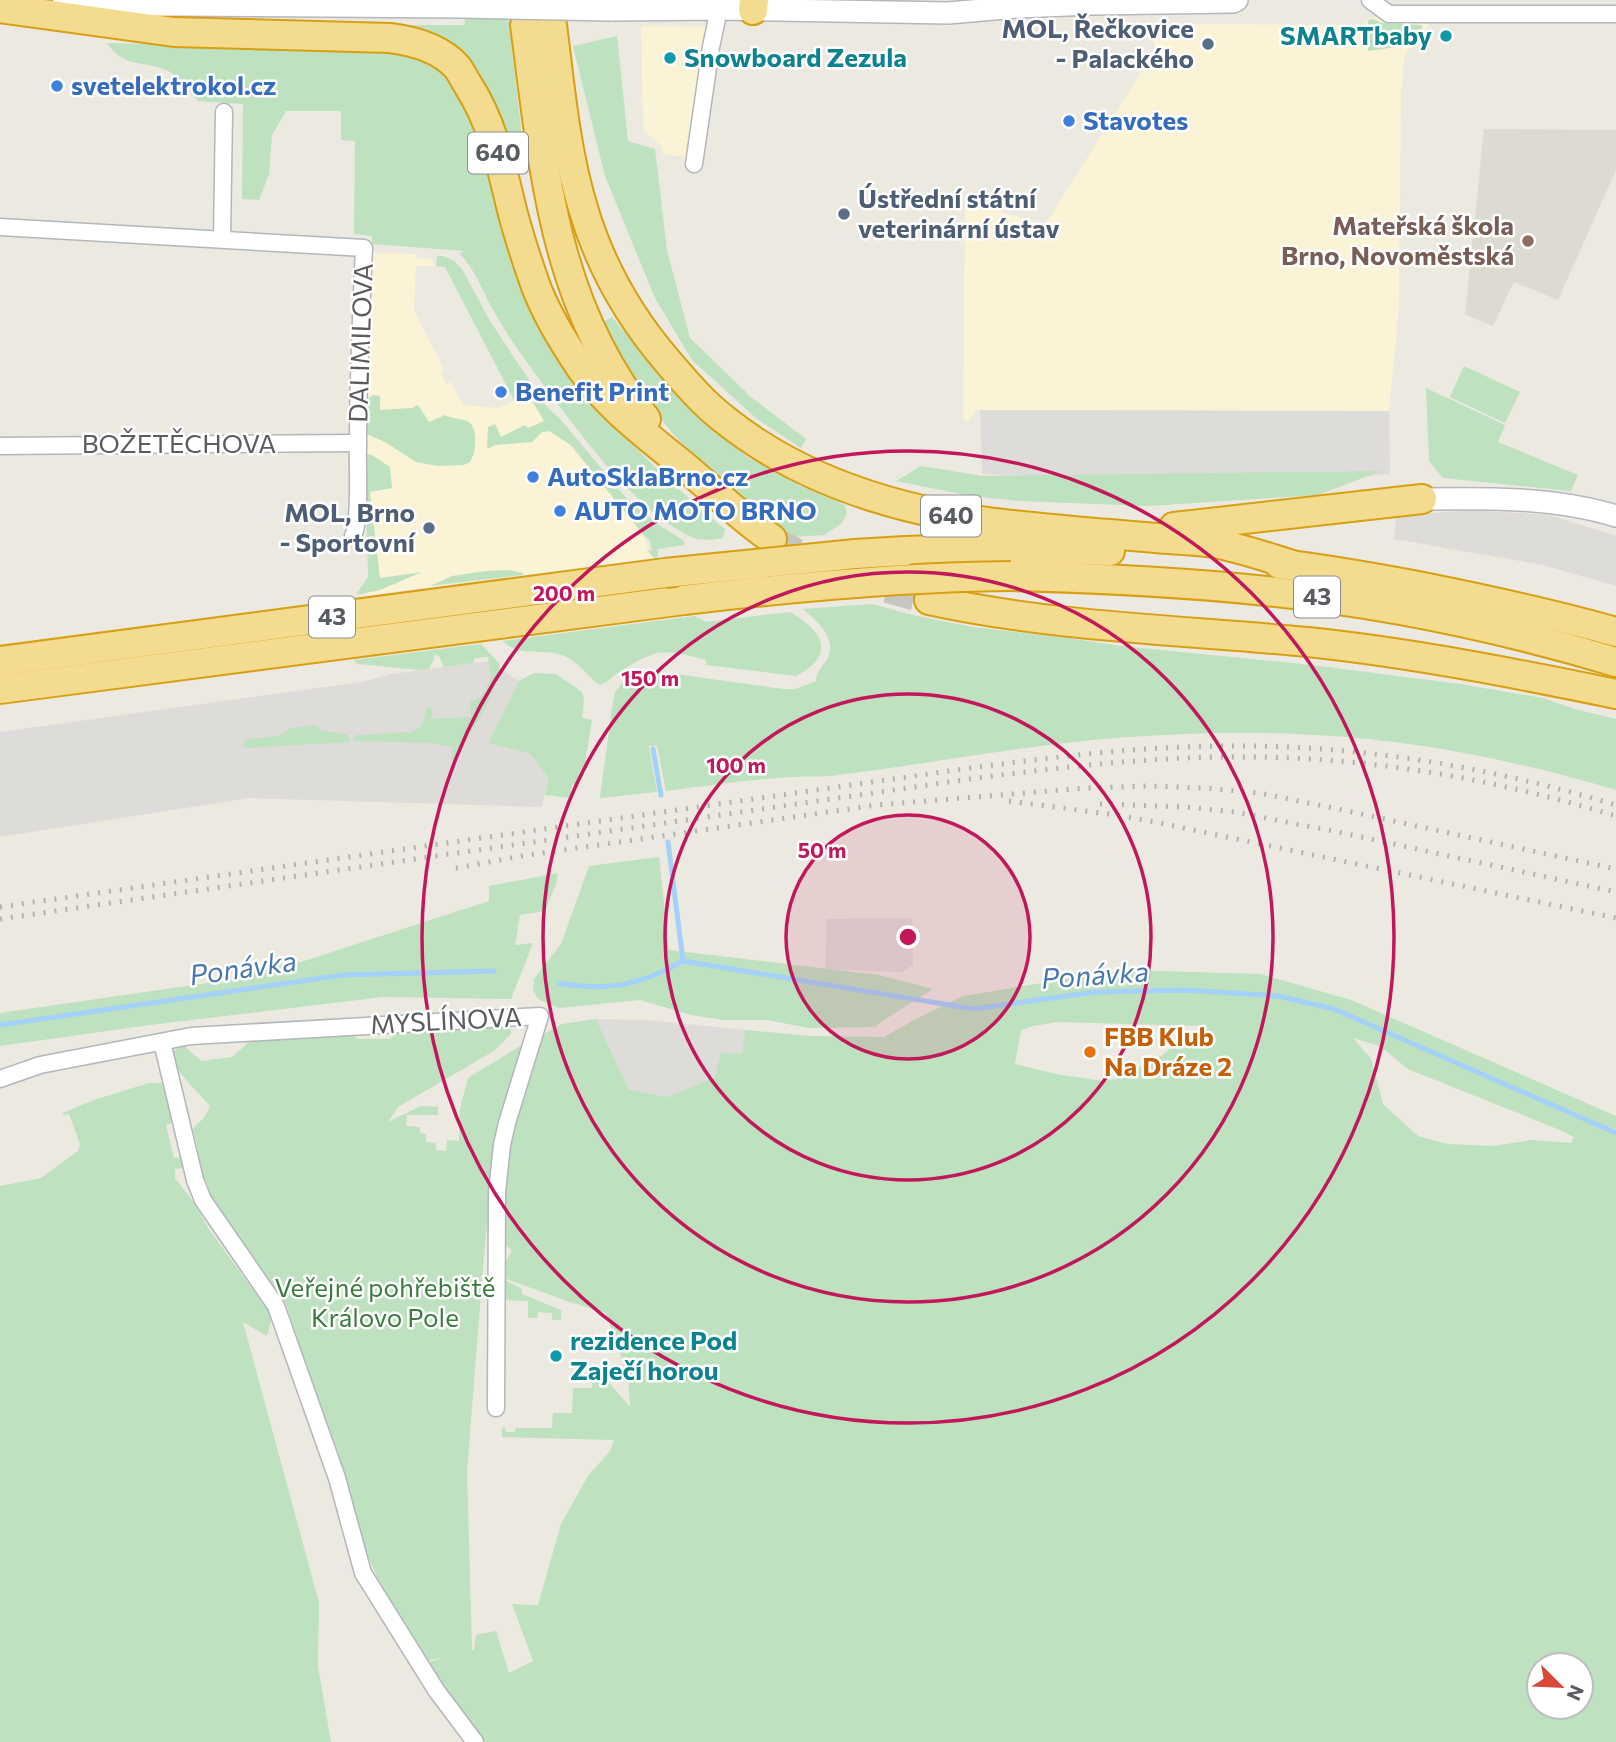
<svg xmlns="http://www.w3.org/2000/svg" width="1616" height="1742" font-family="Commissioner,sans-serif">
<rect width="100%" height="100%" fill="#ebe9e0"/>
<g fill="#faf3d6">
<polygon points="1372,18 1430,24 1406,53 1404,61 1401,97 1399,307 1389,411 980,410 977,410 969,421 963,420 965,201 1045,225 1155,50 1152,24 1363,25"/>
<polygon points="641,26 710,27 687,162 680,156 663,154 661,146 643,130"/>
<polygon points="371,253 416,254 417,258 430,259 436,266 416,266 414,310 445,371 441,374 446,384 451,382 463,405 499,408 528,394 645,537 648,551 654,558 368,595 364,433"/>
</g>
<g fill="#dedcd8">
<polygon points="980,410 1389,411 1390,474 1267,484 1153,484 982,474"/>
<polygon points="1472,510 1549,515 1616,536 1616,586 1543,565 1394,539 1396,516"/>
<polygon points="489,661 519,681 488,743 530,754 548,778 542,807 249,798 0,837 0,732 361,682 392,674"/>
<polygon points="912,918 913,965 902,972 825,969 827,919"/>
<polygon points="596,1019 647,1020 745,1030 742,1054 715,1077 668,1097 629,1091"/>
</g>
<polygon fill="#dddad1" points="1484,129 1616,130 1616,170 1558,300 1514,282 1493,326 1465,314"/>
<g fill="#bee1bf" fill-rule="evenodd">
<polygon points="464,0 506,0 524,154 525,164 519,170 515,169 468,68 355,25 465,25"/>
<polygon points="1373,19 1382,23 1422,25 1422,34 1411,45 1368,51 1368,20"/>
<polygon points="617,36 628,141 655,149 667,250 690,338 751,397 806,439 801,448 757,419 692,360 655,298 605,176 573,46"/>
<path d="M107 43 184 45 375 46 433 61 450 76 462 93 565 360 625 437 660 472 705 513 725 529 723 538C715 539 704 541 696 539 640 516 585 440 549 392 531 368 512 343 497 317 484 296 477 271 459 253L465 251 372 244V236L354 234 355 141 341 140V111H286L272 135 269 174 259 200 242 199 243 104 198 101C190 93 176 73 166 70 142 60 124 68 107 43Z"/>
<polygon points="437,256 443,256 454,261 462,269 490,321 546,406 560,419 627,499 659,525 684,541 685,545 658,549 658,557 654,558 648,551 652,550 649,539 645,537 572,446 549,431 542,432 532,442 496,445 487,449 488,427 495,424 501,437 525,425 528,428 544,421 528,394 514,400 445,267 436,266"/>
<polygon points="612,317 680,400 751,460 754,457 799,481 798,485 845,505 847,514 842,523 824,535 792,537 755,512 726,488 673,434 629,378 602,323"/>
<polygon points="1464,366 1520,392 1505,423 1450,397"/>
<polygon points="1426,388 1505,425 1498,442 1578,475 1571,491 1443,478 1429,461"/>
<path d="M373 395 380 396V410L412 408 418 405 429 422 445 415C452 420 465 417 471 424 477 431 476 451 472 458 470 463 468 463 464 465L438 466 416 462 385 442 364 433 366 400Z"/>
<polygon points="366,454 372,455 390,467 392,488 370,492 380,578 422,572 380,590 356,595 368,577 364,455"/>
<polygon points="921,466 983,476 1381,471 1318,495 1148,506 1018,501 972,496 896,481"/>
<polygon points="509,570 523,573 523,575 430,586 452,576 486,571"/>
<path d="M873 604 908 614 972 627 1060 637 1121 646 1312 665 1460 684 1543 698 1578 710 1616 719V790C1518 761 1417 740 1315 735 1253 731 1191 733 1129 737 1029 744 930 764 830 776 818 777 805 776 793 777 751 779 708 786 666 791L657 746H649L657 792 600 798 612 708 615 692 622 683 638 677 660 672 783 689H796L816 681C816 673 821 668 826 661 839 641 819 622 803 609Z"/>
<path d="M790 612C823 631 837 654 796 676L706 665V660C691 656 673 650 657 653 644 656 629 666 618 673 611 677 608 682 600 685 586 676 578 660 561 655 541 648 519 658 503 641L695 616 706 622Z"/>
<path d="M481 644 500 664C495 699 472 732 452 761L451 757 453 747 434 744V743L352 741 356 735 412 732 422 725 427 707 431 706 433 719 471 717 470 702 481 697 491 679 488 657 475 658 473 663 444 667 439 656 435 654 433 661 429 669 421 670 357 664 354 660Z"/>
<polygon points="534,673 556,674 582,692 584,700 582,718 592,720 582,780 572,785 570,798 545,795 548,778 530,754 488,743 519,681"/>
<polygon points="315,725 322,731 347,734 350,742 244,748 243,744 245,740 281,735 290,728"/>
<polygon points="659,857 669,950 879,975 933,989 884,1020 875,1027 809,1028 767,1020 724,1020 691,1015 640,1000 559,1008 538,999 533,989 534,979 561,944 589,866"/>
<polygon points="558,873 556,884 545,911 520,915 515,945 533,943 511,999 383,997 150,1025 0,1046 0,1013 249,977 248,969 301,962 489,901 489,886"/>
<path d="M1122 970 1260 974 1351 1000 1616 1116V1742H484L441 1688 426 1663 445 1657 425 1661 383 1591 353 1521 338 1451 315 1393 286 1304 244 1248 210 1194 206 1180H200L194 1152 198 1150 193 1128 204 1118 210 1106C202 1096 172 1068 172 1057 173 1049 178 1047 184 1046L201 1061 232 1057 252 1039 347 1033 359 1039H390L400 1029 506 1025 511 1030V1034L494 1051 398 1107 388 1122 421 1106 438 1107V1115H407L406 1126 420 1127V1133L426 1134V1142L436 1143V1150L446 1151 447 1140 459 1141 460 1108 468 1078 525 1043 491 1195 485 1243 467 1471 472 1650H474L476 1635 496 1631 509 1673 533 1661 512 1604 538 1605 561 1524 588 1476 610 1451 614 1440 502 1437V1428L505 1427 506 1432H515L516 1428H552L553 1413H572L573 1388H592V1380H607L630 1407 628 1377 606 1313 567 1301 504 1278V1264L512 1251 504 1243C504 1212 504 1181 509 1150 516 1110 531 1072 544 1034L562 1024 596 1019 629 1090 667 1097 715 1077 721 1053 742 1054 745 1030 811 1036 884 1037 916 1019 963 996ZM1057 1022 1200 1026V1027L1158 1058 1117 1079 1103 1081 1056 1074 1015 1064 1021 1030 1033 1026ZM1353 1038 1380 1046 1408 1069 1560 1130 1574 1137 1571 1143 1533 1140 1493 1146 1447 1144 1418 1136 1383 1104 1371 1059ZM1539 1665H1581V1707H1539Z"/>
<polygon points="149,1083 167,1083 175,1122 166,1125 174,1158 183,1157 184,1168 175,1169 175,1178 195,1204 208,1228 272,1316 267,1336 243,1322 319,1603 318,1667 331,1742 0,1742 0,1186 41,1178 78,1151 80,1144 69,1114 62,1115 62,1113 97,1099"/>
<polygon points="503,1279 522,1289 522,1294 561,1310 561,1320 552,1320 552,1313 538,1312 537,1318 528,1318 528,1301 503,1300"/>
</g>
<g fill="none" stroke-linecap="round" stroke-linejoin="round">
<g stroke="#a4d1f7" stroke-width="5">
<polyline points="653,749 661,795"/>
<polyline points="668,842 683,961"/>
<path d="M559 983C606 992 641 985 683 961L974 1009 1095 992 1185 990 1278 996 1334 1009 1616 1133"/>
<polyline points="0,1025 343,975 494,971"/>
</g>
<path stroke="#c6c6c0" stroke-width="28" stroke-dasharray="28 14" stroke-linecap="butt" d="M772 539C821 568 874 587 929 600"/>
<g stroke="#b3b6ba" stroke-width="19">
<g id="street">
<polyline points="1370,0 1389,14 1616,14"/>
<polyline points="694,164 711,47 719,9"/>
<path d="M0 227 364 248C361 314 358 379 358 444 357 464 361 521 353 536"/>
<polyline points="222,239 224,112"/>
<polyline points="0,446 358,443"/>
<polyline points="162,1042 195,1180 203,1200 276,1306 337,1478 363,1573 436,1690 475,1742"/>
<polyline points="0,1079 40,1065 191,1036 540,1016 507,1123 502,1145 497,1192 496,1408"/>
</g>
</g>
<g stroke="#b4b7bc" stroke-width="24">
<g id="secondary">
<polyline points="62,6 176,5 464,7"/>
<polyline points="611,10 719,9 948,13 1018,7 1091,4 1233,2 1237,0"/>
<path d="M1422 499C1486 498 1554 497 1616 516"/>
</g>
</g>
<g stroke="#d89f13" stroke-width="32">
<g id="highway">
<path d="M0 8 174 32 390 38C414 41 440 48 457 67 461 72 464 79 468 85 493 124 501 165 512 210 518 233 526 258 534 281 543 307 558 333 573 356 602 404 648 436 690 471 717 494 742 519 772 539"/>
<polyline points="753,10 754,0"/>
<path d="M525 25C544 168 552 302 646 419"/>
<path d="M552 25C560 86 565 149 583 208 600 266 630 318 669 363 686 383 704 404 725 420 800 480 893 509 988 522 1043 529 1100 533 1156 538 1175 540 1195 540 1214 543 1241 548 1269 558 1296 566"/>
<polyline points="1174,527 1422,499"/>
<polyline points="905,551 990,548 1110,551"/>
<path d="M1279 564C1327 569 1375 578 1423 587 1488 600 1552 614 1616 632"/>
<path d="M1011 576C1096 578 1181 582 1266 591 1384 603 1503 628 1616 662"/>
<path d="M929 600C1053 627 1181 630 1308 642 1412 653 1514 673 1616 694"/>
<polyline points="0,661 665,573"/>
<polyline points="0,689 684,600"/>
</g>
</g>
<use href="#street" stroke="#fff" stroke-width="16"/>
<use href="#secondary" stroke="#fff" stroke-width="21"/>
<use href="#highway" stroke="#f3dc8f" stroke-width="28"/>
<g stroke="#b1b2b2" stroke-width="5" stroke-dasharray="2 9" stroke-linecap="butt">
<polyline points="1009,801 1116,815 1155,822 1616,918"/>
<polyline points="1100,804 1185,807 1235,812 1338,832 1616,892"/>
<polyline points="456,868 522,856 877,805 1086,788 1149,786 1205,788 1259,793 1338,809 1616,869"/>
<path d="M0 907 970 768C1056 757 1142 746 1229 746 1361 745 1490 767 1616 805"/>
<path d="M0 919 970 779C1054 768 1139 758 1224 757 1357 755 1489 777 1616 816"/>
</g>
<g stroke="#b4b7bc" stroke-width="24" stroke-linecap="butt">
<polyline id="secondary-bridge" points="464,7 611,10"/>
</g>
<g stroke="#d89f13" stroke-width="32" stroke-linecap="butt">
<g id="highway-bridge">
<polyline points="665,573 855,554 905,551"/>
<path d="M684 600C793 587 901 577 1011 576"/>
</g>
</g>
<use href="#secondary-bridge" stroke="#fff" stroke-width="21"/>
<use href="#highway-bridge" stroke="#f3dc8f" stroke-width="28"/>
</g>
<circle cx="908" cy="937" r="122" fill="#c2185b" fill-opacity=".12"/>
<g fill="none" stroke="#c2185b" stroke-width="3.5">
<circle cx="908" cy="937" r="122"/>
<circle cx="908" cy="937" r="243"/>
<circle cx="908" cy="937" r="365"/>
<circle cx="908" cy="937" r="486"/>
</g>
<g fill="#0f9aa8" stroke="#fff" stroke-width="2.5">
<circle cx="1446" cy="36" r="7"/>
<circle cx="670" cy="58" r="7"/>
<circle cx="556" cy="1356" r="7"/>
</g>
<g fill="#5c6f8a" stroke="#fff" stroke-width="2.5">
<circle cx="1208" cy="44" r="7"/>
<circle cx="844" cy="214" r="7"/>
<circle cx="429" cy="528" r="7"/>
</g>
<g fill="#3f7fe0" stroke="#fff" stroke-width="2.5">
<circle cx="57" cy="86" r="7"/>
<circle cx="1069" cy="121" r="7"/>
<circle cx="501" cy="392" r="7"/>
<circle cx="533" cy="477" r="7"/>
<circle cx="560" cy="511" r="7"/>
</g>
<circle fill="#8d6e63" stroke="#fff" stroke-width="2.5" cx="1528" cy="241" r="7"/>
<circle fill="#e8710a" stroke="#fff" stroke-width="2.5" cx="1090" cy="1052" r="7"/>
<g text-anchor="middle" stroke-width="5" stroke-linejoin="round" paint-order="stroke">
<g fill="#fff" stroke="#8b8d90" stroke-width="2">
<rect x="468" y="132.5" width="60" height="41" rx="5"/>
<rect x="921" y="495.5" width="60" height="41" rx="5"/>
<rect x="1294" y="576.5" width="46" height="41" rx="5"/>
<rect x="309" y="596.5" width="46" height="41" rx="5"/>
</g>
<g font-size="24" font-weight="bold" fill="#595c60">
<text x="498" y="161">640</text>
<text x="951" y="524">640</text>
<text x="1317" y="605">43</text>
<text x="332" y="625">43</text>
</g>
<g font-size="26" font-weight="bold" fill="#4e5e75" stroke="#fff" text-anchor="end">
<text x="1194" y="38">MOL, Řečkovice<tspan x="1194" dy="30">- Palackého</tspan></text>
<text x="858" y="208" text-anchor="start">Ústřední státní<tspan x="858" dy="30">veterinární ústav</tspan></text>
<text x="415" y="522">MOL, Brno<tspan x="415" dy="30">- Sportovní</tspan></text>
</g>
<g font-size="26" font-weight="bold" fill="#0d838f" stroke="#fff" text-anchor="start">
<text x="1432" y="45" text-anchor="end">SMARTbaby</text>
<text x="684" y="67">Snowboard Zezula</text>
<text x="570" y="1350">rezidence Pod<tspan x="570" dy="30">Zaječí horou</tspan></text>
</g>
<g font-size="26" font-weight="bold" fill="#366cbe" stroke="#fff" text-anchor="start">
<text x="71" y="95">svetelektrokol.cz</text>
<text x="1083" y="130">Stavotes</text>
<text x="515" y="401">Benefit Print</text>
<text x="547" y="486">AutoSklaBrno.cz</text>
<text x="574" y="520">AUTO MOTO BRNO</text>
</g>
<g font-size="26" font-weight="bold" fill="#785e54" stroke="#fff" text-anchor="end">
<text x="1514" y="235">Mateřská škola<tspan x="1514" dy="30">Brno, Novoměstská</tspan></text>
</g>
<g font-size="26" fill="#595c60" stroke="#fff">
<text transform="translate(361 343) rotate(-88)" y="9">DALIMILOVA</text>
<text x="179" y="453">BOŽETĚCHOVA</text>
<text transform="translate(446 1021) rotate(-3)" y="9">MYSLÍNOVA</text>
</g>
<g font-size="26" font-weight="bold" fill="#c56008" stroke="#fff" text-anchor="start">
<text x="1104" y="1046">FBB Klub<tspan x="1104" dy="30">Na Dráze 2</tspan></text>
</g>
<g font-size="26" fill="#3a7d3f" stroke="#fff">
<text x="385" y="1297">Veřejné pohřebiště<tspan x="385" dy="30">Královo Pole</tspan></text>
</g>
<g font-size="28" font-style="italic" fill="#4777af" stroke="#fff">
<text transform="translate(243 968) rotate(-8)" y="10">Ponávka</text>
<text transform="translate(1095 975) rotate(-4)" y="10">Ponávka</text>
</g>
</g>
<circle cx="908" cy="937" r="10" fill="#c2185b" stroke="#fff" stroke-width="3.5"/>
<g font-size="21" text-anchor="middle" font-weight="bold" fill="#c2185b" stroke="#fff" stroke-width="5" stroke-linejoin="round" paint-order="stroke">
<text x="564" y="601">200 m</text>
<text x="650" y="686">150 m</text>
<text x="736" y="773">100 m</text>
<text x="822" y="858">50 m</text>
</g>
<g transform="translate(1560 1686) rotate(114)"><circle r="33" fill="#ffffff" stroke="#bdbebf" stroke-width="2"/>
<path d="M0-5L12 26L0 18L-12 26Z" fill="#d94938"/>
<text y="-10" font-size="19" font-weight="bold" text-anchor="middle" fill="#595c60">N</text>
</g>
</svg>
